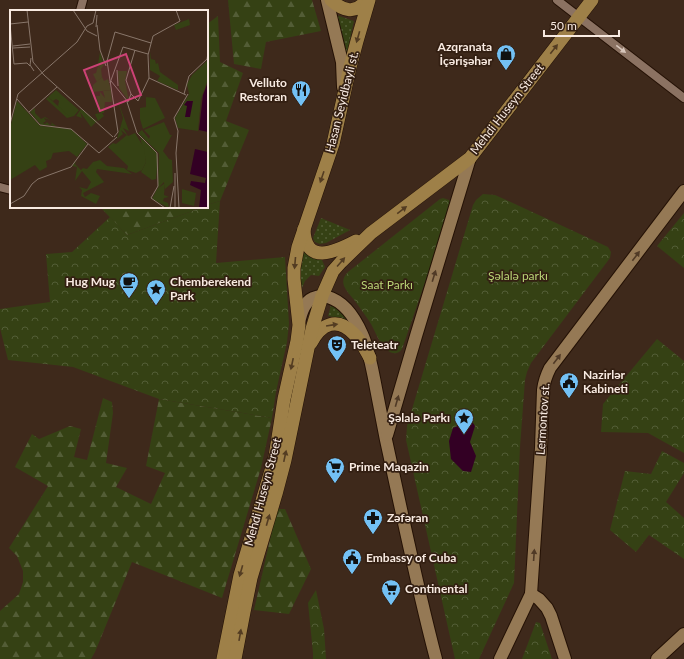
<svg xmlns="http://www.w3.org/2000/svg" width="684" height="659" font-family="Lato,sans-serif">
<defs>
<pattern id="grass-dots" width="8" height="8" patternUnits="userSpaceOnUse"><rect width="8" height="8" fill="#354114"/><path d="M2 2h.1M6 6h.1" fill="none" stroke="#535d36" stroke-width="1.8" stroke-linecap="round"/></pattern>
<pattern id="forest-firs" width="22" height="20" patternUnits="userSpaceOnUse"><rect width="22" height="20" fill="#354114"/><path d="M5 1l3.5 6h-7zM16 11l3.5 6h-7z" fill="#535d36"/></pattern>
<pattern id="park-crowns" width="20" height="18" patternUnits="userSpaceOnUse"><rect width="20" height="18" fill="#354114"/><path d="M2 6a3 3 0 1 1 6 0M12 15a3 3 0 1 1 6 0" fill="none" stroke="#535d36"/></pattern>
</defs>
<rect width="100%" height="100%" fill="#3e291b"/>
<g fill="url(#grass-dots)">
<polygon points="336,15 354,21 346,57"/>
<polygon points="321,218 350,230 326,243 320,244 315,242 313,238"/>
<path d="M302 248C309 257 311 259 322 260L325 267 319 276 311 275 305 281 301 290 300 275Z"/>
<path d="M331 305 343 311 359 335C348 324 345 318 328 316Z"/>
</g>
<g fill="url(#forest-firs)">
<polygon points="228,0 312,0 321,31 266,42 261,69 234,64"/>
<polygon points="218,16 220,62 243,73 226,121 249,130 220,201 207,205 207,24"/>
<polygon points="100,207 203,207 127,235"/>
<polygon points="103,398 112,402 113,413 106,463 127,468 116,487 151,504 165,473 146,466 159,399 272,418 261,468 222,598 132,562 95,652 91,659 0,659 0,611 19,594 23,582 23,571 17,556 9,548 48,486 15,467 32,434 39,439 70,426 81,429 74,457 87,460"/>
<polygon points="277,509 285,509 311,569 289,614 254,610"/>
</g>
<g fill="url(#park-crowns)">
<polygon points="483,194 495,195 504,199 608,247 611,252 610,258 531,363 527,372 525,380 520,447 514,583 479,659 455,659 406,440 407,426 473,205 476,200"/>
<path d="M443 198 449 200 451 203V207L402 349C398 355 392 354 387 350 380 345 375 331 371 324 366 316 360 308 355 301 351 296 346 291 344 286 342 280 344 276 348 272L440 199Z"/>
<polygon points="220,201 216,263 285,257 289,324 287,342 276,392 272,418 159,399 73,367 8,360 0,328 0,309 50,302 46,254 72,252 110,217 127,235 203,207 207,207 207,205"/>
<polygon points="684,213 684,268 657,246"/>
<polygon points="657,339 684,361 684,453 648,433 601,432 603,404"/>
<polygon points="662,451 684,463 684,473 666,502 684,518 684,559 649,535 636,552 610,530 625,471 651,474"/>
<polygon points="316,590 324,629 326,659 313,659 313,653 308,603"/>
<polygon points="536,622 540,623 552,659 522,659"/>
</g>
<polygon fill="#330024" points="471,420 475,426 470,442 476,456 471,472 463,471 451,459 449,441 453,428"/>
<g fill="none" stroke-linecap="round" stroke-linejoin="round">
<g stroke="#241105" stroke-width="10">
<g id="street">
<polyline points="557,0 684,98"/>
<polyline points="80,11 83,0"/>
<polyline points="0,187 11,190"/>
</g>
</g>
<g stroke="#241105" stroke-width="14">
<g id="secondary">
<polyline points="327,0 342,62 343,87"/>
<path d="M299 323C301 313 304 302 313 298 318 296 323 296 328 297 345 302 355 318 362 334 368 347 371 363 374 378 378 398 382 419 386 440 402 513 417 587 436 659"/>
<polyline points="387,435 416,336 470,158"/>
<polyline points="531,594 539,599 547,608 551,616 565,659"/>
<path d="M500 659 531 594 541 448 543 390C544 382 546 376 550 368L684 191"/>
<polyline points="657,659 684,634"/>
</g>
</g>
<g stroke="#241105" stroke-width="14">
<g id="primary">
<path d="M331 0C343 11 356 15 366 0"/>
<path d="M304 229C305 266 335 252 356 241"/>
<path d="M311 343C321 324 337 316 354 334 361 340 365 349 370 358"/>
<polyline points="223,659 240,575 275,457 284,399 297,341 299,325 294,279 294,268 298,247 333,144 350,67 357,41 369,0"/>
<polyline points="235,659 244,612 251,578 276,494 285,460 312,329 322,296 333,271 341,262 371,233 470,158 592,0"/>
</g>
</g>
<use href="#street" stroke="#8b7262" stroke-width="8"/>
<use href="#secondary" stroke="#957955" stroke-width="12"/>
<use href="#primary" stroke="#9e8048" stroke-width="13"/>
</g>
<defs><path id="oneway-solid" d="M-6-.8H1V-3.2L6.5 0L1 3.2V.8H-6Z"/></defs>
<g fill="#533c22">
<use href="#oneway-solid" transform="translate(358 37) rotate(106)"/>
<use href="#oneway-solid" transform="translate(554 49) rotate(-52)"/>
<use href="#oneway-solid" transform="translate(322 177) rotate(109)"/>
<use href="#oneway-solid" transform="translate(402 210) rotate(-37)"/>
<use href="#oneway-solid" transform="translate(341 262) rotate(-49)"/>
<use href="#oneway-solid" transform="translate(295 263) rotate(95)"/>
<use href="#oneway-solid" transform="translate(332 325) rotate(-9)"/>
<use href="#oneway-solid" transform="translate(292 364) rotate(102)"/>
<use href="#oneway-solid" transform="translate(285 456) rotate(-78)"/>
<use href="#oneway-solid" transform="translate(268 520) rotate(-74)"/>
<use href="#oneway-solid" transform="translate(241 571) rotate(106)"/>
<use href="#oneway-solid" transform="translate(240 635) rotate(-80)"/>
</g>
<use fill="#d7c6bb" href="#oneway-solid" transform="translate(621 49) rotate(38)"/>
<g fill="#503a26">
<use href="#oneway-solid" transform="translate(636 256) rotate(-53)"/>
<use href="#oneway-solid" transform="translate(434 276) rotate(-73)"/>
<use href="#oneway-solid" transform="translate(557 359) rotate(-53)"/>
<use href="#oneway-solid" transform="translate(397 401) rotate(-74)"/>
<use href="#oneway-solid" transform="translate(534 555) rotate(-86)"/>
</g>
<defs>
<g id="shop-pin" transform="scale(1)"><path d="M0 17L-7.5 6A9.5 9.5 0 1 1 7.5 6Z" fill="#73c1f5" stroke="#331f12"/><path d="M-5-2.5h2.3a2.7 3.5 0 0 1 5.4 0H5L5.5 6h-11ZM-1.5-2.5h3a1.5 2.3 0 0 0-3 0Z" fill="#111"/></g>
<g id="restaurant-pin" transform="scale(1)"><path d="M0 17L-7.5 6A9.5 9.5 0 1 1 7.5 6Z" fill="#73c1f5" stroke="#331f12"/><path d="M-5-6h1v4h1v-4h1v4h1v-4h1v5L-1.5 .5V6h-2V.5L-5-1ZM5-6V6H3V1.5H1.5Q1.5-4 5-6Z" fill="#111"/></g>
<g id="cafe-pin" transform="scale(1)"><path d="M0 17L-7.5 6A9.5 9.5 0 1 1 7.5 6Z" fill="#73c1f5" stroke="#331f12"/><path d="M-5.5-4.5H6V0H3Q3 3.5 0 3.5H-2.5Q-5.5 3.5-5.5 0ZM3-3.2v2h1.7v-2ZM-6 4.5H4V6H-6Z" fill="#111"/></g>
<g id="sight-pin" transform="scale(1)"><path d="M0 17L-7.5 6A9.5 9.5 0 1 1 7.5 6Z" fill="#73c1f5" stroke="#331f12"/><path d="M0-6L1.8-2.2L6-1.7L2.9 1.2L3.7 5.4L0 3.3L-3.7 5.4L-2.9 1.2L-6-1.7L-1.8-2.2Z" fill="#111"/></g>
<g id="theatre-pin" transform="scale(1)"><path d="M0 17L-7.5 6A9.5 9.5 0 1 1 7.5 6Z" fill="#73c1f5" stroke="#331f12"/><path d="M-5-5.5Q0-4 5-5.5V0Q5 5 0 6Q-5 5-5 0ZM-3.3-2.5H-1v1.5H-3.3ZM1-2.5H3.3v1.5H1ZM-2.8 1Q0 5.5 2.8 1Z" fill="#111"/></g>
<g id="civic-pin" transform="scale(1)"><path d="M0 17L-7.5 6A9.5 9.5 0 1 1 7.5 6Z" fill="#73c1f5" stroke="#331f12"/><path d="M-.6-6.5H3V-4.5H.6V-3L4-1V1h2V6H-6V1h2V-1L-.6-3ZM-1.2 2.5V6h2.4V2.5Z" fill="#111"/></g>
<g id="supermarket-pin" transform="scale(1)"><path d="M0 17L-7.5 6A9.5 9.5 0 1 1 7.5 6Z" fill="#73c1f5" stroke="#331f12"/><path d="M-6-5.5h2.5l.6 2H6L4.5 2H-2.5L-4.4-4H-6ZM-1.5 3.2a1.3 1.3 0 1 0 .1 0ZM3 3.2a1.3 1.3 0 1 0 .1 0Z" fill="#111"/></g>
<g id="pharmacy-pin" transform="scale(1)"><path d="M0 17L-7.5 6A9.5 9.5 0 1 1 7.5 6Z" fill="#73c1f5" stroke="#331f12"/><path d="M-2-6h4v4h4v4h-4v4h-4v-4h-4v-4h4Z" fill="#111"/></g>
</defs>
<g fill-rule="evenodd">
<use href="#shop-pin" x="506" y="54"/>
<use href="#restaurant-pin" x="301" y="90"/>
<use href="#cafe-pin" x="129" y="282"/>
<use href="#sight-pin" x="156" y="289"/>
<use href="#theatre-pin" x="337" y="345"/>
<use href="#civic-pin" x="569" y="382"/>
<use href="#sight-pin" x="464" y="418"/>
<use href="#supermarket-pin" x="335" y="467"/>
<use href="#pharmacy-pin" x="373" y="518"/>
<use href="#civic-pin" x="352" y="558"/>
<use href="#supermarket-pin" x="391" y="589"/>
</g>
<g text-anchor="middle" stroke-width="3.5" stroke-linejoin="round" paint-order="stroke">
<g font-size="12" font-weight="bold" fill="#f8eae1" stroke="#331f12" text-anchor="start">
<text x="492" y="51" text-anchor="end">Azqranata<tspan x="492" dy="14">İçərişəhər</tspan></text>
<text x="287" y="87" text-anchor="end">Velluto<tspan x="287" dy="14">Restoran</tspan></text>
<text x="115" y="286" text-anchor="end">Hug Mug</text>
<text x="170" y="286">Chemberekend<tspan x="170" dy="14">Park</tspan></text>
<text x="351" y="349">Teleteatr</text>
<text x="583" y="379">Nazirlər<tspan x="583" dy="14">Kabineti</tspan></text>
<text x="450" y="422" text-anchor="end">Şəlalə Parkı</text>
<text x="349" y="471">Prime Maqazin</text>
<text x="387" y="522">Zəfəran</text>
<text x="366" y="562">Embassy of Cuba</text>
<text x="405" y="593">Continental</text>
</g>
<g font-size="12" fill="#f8eae1" stroke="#331f12">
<text transform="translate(342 102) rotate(-76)" y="4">Hasan Seyidbayli st.</text>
<text transform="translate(507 109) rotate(-52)" y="4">Mehdi Huseyn Street</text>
<text transform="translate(543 419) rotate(-86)" y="4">Lermontov st.</text>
<text transform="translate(263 492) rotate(-75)" y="4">Mehdi Huseyn Street</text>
</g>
<g font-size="12" fill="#b9d476" stroke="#331f12">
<text x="518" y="280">Şəlalə parkı</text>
<text x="387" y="289">Saat Parkı</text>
</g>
</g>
<g transform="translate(10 10)">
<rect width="198" height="198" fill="#3e291b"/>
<path d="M38 87 48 96 64 106 57 108 36 89ZM172 179 186 183 184 196 172 193Z" fill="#354114"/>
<path d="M90 42 94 55 91 59 92 67 87 72 83 64 86 63 88 56 90 59 88 54ZM140 42 141 49 145 50 146 54 148 53 150 62 168 75V80L147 71 150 66 140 60ZM101 80 102 92H95L94 103H92L94 106 88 111 85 104 91 103 87 100 89 95 86 86H90V82L95 88 93 81ZM136 87 145 88 155 108 133 119 130 109V98L136 97ZM25 98V103L31 109 35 107 40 110 34 108 36 111 33 113 35 114 37 112 40 115 42 114 41 112 46 116 31 115 20 102ZM71 99 87 111 81 117 70 102 72 108 66 106ZM154 112 160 125H162L153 141 159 149 162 150 163 172 155 179 154 172 148 178 149 143 128 123 132 120 139 129 140 126 134 120ZM130 127 146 142 148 148 146 169 142 170 131 162 136 152ZM90 150 97 156 114 158 122 164 87 159 86 162 94 172 73 183 75 187 81 183 90 186 86 194 71 186 72 180 69 177 77 179 81 172 72 161 65 171 67 157 62 156 66 151 65 154 71 160 73 158 77 159 83 152Z" fill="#354114"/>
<path d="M46 80 69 100 64 106 58 105 48 96 49 91 46 89 43 91 38 87Z" fill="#354114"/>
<path d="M179 9 180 15 166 20 164 15ZM198 50V69L191 89 188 121 168 118 165 108 179 84 177 74 182 65ZM108 61H117L115 71 119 91 109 78ZM92 67 94 71 98 69 101 80 83 82V75ZM107 89 119 121 113 118 118 126 125 123 134 138 136 152 132 160 126 163 117 160 118 156 98 137 103 133 106 134 117 125 111 120 113 124 107 129 113 108ZM7 91 30 116 61 119 77 134 67 147 59 141 43 143 41 149 36 151 37 157 30 161 25 155 0 170V118ZM155 173 154 185 159 187 154 188 153 191 158 193 159 198 142 189 147 179Z" fill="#354114"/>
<path d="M198 72V122L189 120 193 85ZM177 91H183L180 107H175L177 96 174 95ZM185 139 198 142V198H189L191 180 180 175 181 171 195 173 196 168 180 164Z" fill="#330024"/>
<path fill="none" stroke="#88766a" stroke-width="1" d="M17 0 23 52 34 65 103 127M63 0 77 21 87 26M0 14 4 54 17 53 20 56M0 14 18 12M87 15 90 40 96 56M86 17 87 5M3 36 20 34M3 38 20 37M21 48 20 55 24 61M107 60 108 76M139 68 138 45 143 26 170 11 166 0M139 68 176 85M101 71 118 92 121 84M100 73 113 37 138 44M8 84 67 32 77 16 83 13 86 0M121 84 116 70 125 40M121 84 128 91 139 68M174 84 179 66 197 49 198 43M7 89 30 115 61 119 89 143 107 127M117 92 127 123 147 143 148 176 141 188 155 198M19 102 47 77M0 114 8 84M104 127 108 122 97 51 105 22 141 33M0 194 14 186 22 174 28 169 61 157 78 134M160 198 164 176M165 198V163M169 198 166 143 168 121 164 108 178 84"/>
<path fill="#cd4276" fill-opacity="0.15" stroke="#cd4276" stroke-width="2" d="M116 44 131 85 90 101 74 60Z"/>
<rect width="198" height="198" fill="none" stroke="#f8eae1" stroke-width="2"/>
</g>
<path d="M544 30v6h75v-6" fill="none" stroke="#f8eae1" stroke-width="2"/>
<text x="550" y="30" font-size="12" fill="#f8eae1" stroke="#331f12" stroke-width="3" paint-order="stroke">50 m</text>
</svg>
